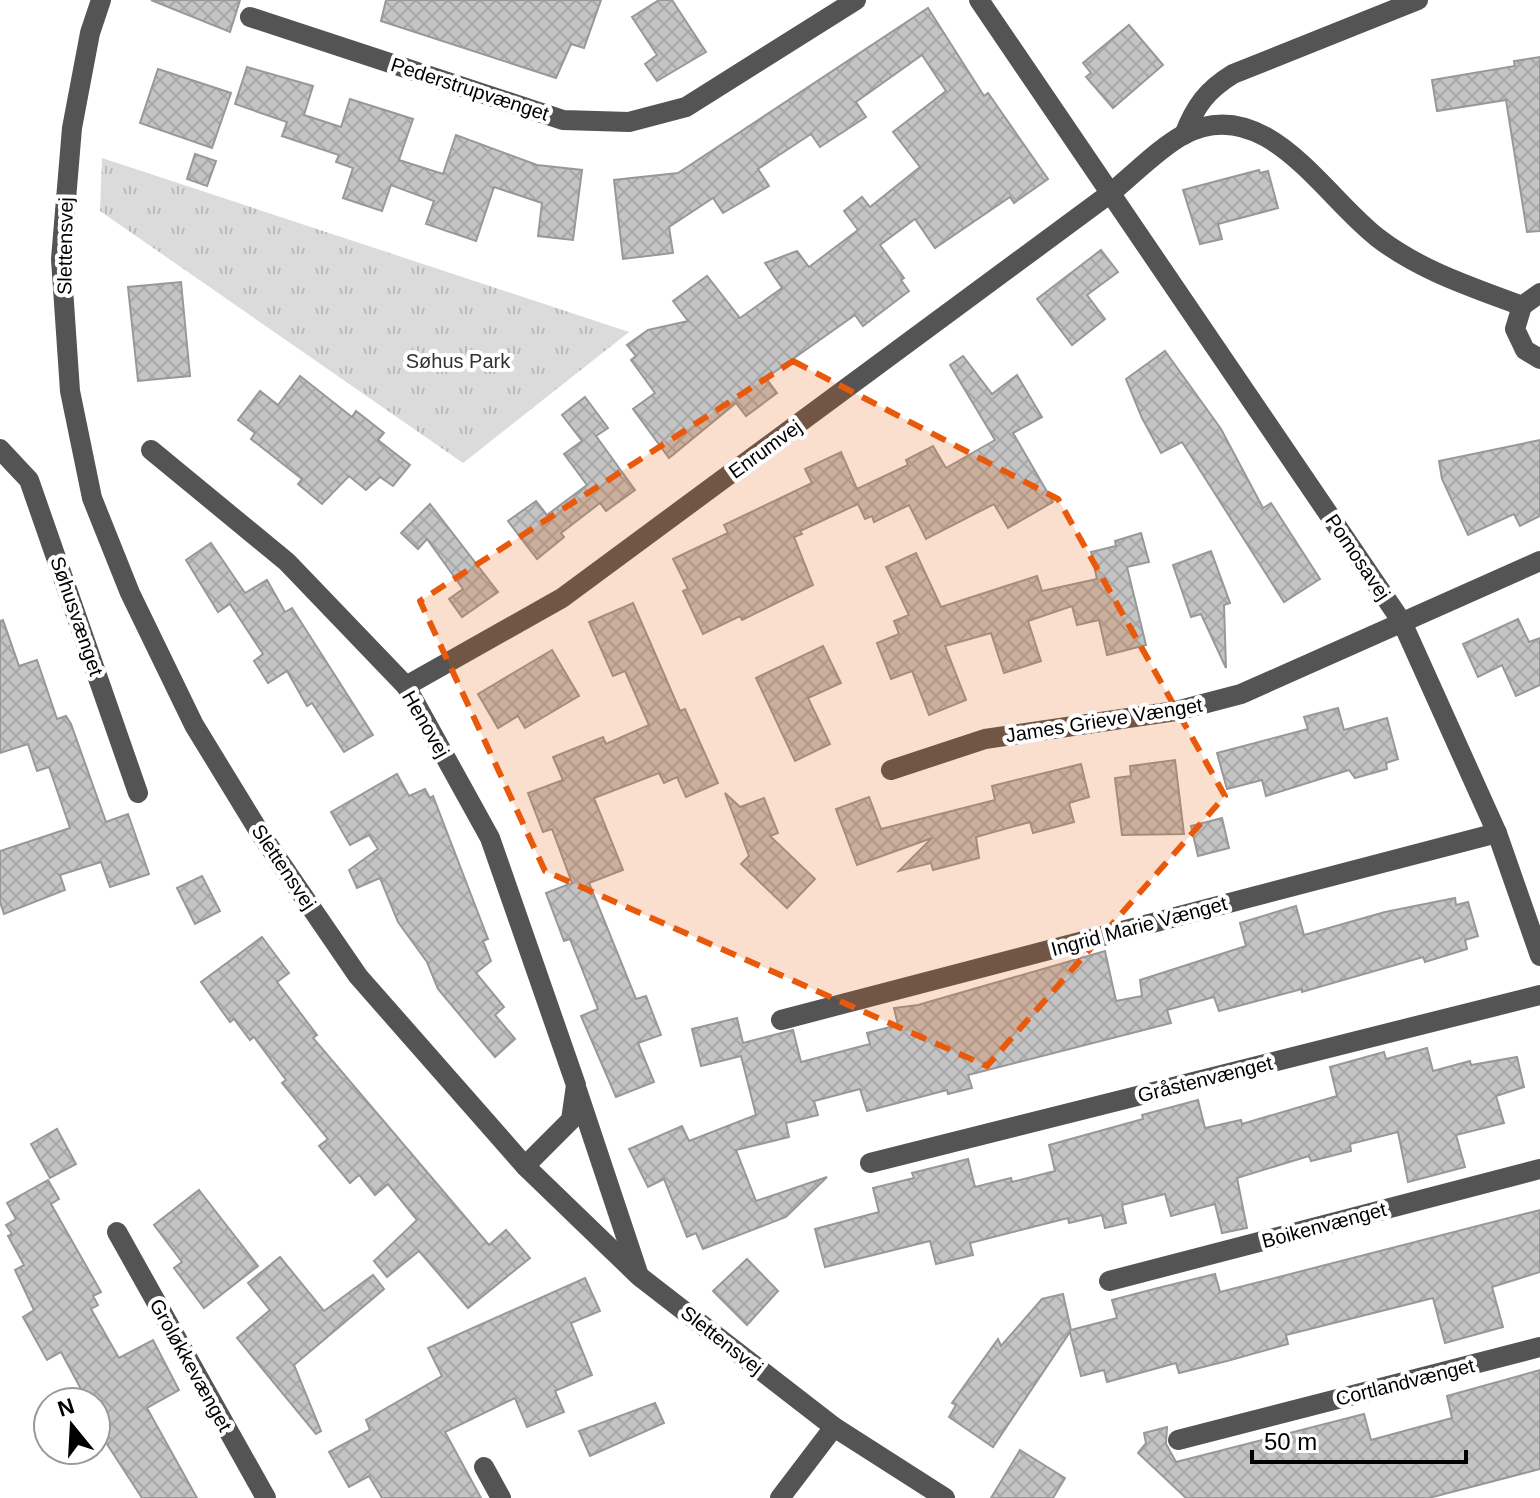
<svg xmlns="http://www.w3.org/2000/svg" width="1540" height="1498" font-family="Arial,sans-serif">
<defs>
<pattern id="grass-tufts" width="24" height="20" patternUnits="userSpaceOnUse" patternTransform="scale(2)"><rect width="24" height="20" fill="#dbdbdb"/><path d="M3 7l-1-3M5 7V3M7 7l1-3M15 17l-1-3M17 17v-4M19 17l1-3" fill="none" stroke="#bababa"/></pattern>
<pattern id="building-cross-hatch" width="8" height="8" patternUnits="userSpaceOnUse" patternTransform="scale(2)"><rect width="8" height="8" fill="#c4c4c4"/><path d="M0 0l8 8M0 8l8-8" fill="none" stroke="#a7a7a7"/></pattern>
</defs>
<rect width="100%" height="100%" fill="#fff"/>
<polygon fill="url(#grass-tufts)" points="102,158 629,332 463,463 100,211"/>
<g fill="url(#building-cross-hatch)" stroke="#989898" stroke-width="2">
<polygon points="151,0 240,0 230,32"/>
<polygon points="386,0 601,0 584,48 571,44 556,78 381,21"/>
<polygon points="659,0 672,0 706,52 657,81 645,64 657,55 632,17"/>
<polygon points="928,8 984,96 988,93 1048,179 1014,203 1010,197 935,248 915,219 880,245 904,278 901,280 909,291 863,326 855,315 766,378 777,393 746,416 736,403 669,458 633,409 655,393 631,360 636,356 627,345 648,330 688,321 673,301 707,276 740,318 782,288 765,263 797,251 809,267 858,230 844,211 862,197 870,207 920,167 893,132 946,91 922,55 856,102 866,117 820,147 811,134 758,169 769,186 723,213 713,198 669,227 673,253 623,259 614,180 678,173"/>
<polygon points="1129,25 1163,65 1113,108 1086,77 1091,73 1083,63"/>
<polygon points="1540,57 1540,231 1527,232 1506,100 1437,111 1432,80 1515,66 1514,61"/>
<polygon points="247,67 313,86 304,115 341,127 350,99 413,119 399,160 443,174 456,135 537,165 582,170 573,240 538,236 542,203 494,187 476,241 426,224 434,201 391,185 382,211 343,198 353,168 336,162 339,155 282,136 287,122 235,104"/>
<polygon points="158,69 231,93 212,148 140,123"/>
<polygon points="195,154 216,161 207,186 187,179"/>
<polygon points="1259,170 1260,173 1268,171 1278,208 1218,224 1222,239 1200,244 1183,190"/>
<polygon points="1101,250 1118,272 1087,295 1105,319 1072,345 1037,299"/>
<polygon points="181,282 190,376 138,381 128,287"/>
<polygon points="1165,351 1221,429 1263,508 1271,503 1320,579 1284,602 1182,442 1161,453 1142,418 1126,379"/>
<polygon points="963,356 992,394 1017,375 1042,417 1013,433 1053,502 1008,528 994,504 926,539 909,505 874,522 872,516 865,519 858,504 800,531 802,534 794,537 813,585 742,620 740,616 703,634 683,591 688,589 673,559 728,533 724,525 812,483 805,469 841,452 857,489 908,465 906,460 933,446 946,468 995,440 950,365"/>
<polygon points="300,376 352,417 356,411 384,433 378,440 410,465 393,486 380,477 366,490 349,476 322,504 298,484 302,479 251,439 255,433 238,420 260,391 278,405"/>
<polygon points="585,397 608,428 596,436 635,490 606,511 600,503 561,533 564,537 537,559 508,521 536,501 547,515 587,485 564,454 582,441 562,415"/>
<polygon points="1540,440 1540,516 1520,526 1514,514 1468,535 1442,479 1439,461"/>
<polygon points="430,504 498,592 462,617 449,599 463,589 427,539 418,549 401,533"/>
<polygon points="1141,533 1149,562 1127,567 1146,645 1107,655 1099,620 1077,625 1072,606 1028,621 1041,661 1004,673 991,633 945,646 966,700 929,715 912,671 891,679 877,643 899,634 894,621 909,615 886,567 916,553 941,607 1037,576 1042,591 1097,579 1091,552 1116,546 1115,541"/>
<polygon points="211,543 245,593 267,580 285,612 292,608 373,735 344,752 312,703 307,706 287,671 268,683 254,661 263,654 230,604 218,612 186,560"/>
<polygon points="1211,551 1230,603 1224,605 1226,668 1201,614 1191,617 1173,565"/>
<polygon points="633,603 680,711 685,709 718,783 686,797 677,777 664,783 659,773 594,798 623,870 589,883 636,999 646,996 661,1035 638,1043 654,1082 616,1097 581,1016 598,1009 570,939 564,941 546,893 572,883 552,829 543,832 528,793 563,780 553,757 603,737 606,744 649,725 625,671 613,676 589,622"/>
<polygon points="1518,619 1529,642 1540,638 1540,685 1516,696 1502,665 1478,677 1463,644"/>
<polygon points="3,620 19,666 37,660 57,719 66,716 71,724 106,822 128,814 149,874 110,887 101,862 60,875 65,890 4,914 0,902 0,851 70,828 49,767 37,771 28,744 0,753 0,621"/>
<polygon points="823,646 841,683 808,698 830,744 795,761 756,678"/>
<polygon points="552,650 579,696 525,728 518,716 498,728 478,694"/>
<polygon points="1338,708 1344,730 1387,718 1398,759 1386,763 1387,769 1355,778 1349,770 1266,796 1262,780 1227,789 1217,753 1308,729 1304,717"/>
<polygon points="1175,760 1184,834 1122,835 1115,778 1131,776 1130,766"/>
<polygon points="1081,764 1089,797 1069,803 1074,822 1033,833 1030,822 976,837 979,858 933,870 931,863 899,871 932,838 857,865 836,809 869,797 881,829 995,800 992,786"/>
<polygon points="397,774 409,796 425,789 430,798 433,796 488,939 483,941 491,961 476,973 504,1007 495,1015 515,1039 495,1057 438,989 427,962 398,922 380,878 357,888 349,870 378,849 369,835 350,845 331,812"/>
<polygon points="725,793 740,807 764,798 778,833 770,836 815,879 787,908 741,864 749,856"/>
<polygon points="1222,818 1229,848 1198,856 1191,826"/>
<polygon points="202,876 220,911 195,924 177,888"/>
<polygon points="1455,898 1456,905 1468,902 1478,936 1465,940 1467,949 1425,962 1423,957 1302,992 1302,989 1219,1011 1214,997 1167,1010 1171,1023 968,1075 972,1088 948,1094 947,1090 867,1111 860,1089 814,1101 818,1115 786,1123 789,1137 736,1150 756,1201 827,1177 786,1217 703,1249 696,1233 687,1237 664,1179 648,1187 629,1149 682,1126 689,1141 756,1115 741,1056 701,1066 692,1029 737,1018 743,1043 793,1030 801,1062 870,1044 867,1033 898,1025 894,1008 918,1005 1105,951 1116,1001 1142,996 1140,980 1246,946 1240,923 1296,906 1304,935 1385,912"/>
<polygon points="262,937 289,973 277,982 317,1035 313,1038 489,1245 506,1230 530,1258 468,1308 419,1251 387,1277 374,1261 417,1220 388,1184 375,1195 359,1175 350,1183 319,1146 328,1139 282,1083 286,1080 254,1037 250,1040 234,1019 230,1022 201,982"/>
<polygon points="1427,1048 1433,1071 1470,1061 1471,1065 1517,1057 1524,1087 1496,1096 1504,1123 1456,1135 1465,1167 1408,1182 1398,1132 1350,1144 1351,1151 1311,1161 1309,1156 1237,1178 1247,1228 1222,1233 1215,1204 1171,1216 1165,1194 1122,1205 1126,1223 1105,1228 1102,1215 1069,1223 1068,1218 970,1243 973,1255 936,1264 930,1241 825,1267 815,1229 879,1212 873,1188 914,1178 912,1173 968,1159 975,1187 1011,1178 1012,1182 1055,1171 1049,1145 1143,1119 1142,1115 1198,1100 1205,1128 1241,1120 1242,1124 1337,1096 1330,1067 1384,1052 1386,1059"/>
<polygon points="57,1129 76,1164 50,1178 31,1144"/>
<polygon points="48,1180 59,1199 51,1204 101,1292 93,1296 98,1305 91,1309 119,1358 153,1340 179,1390 147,1408 197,1498 142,1498 103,1438 107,1436 96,1417 96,1402 88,1402 61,1352 47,1360 23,1317 34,1310 15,1270 24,1265 8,1236 12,1234 6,1225 16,1219 7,1203"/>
<polygon points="199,1190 258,1266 204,1308 174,1268 182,1262 154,1225"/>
<polygon points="1540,1210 1540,1272 1492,1287 1503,1327 1445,1343 1433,1298 1286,1335 1288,1344 1227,1361 1179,1373 1176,1363 1107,1382 1104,1370 1081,1376 1070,1332 993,1447 949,1417 956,1405 952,1403 998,1339 1001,1346 1042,1299 1063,1294 1071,1330 1117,1318 1112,1300 1158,1288 1215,1274 1220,1292"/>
<polygon points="280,1257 324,1311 373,1275 384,1289 294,1365 321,1431 316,1434 237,1338 270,1310 248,1283"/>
<polygon points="747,1259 778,1291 747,1325 713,1291"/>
<polygon points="585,1278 600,1311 571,1323 592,1375 555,1391 564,1412 527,1427 515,1398 445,1432 481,1498 382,1498 369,1476 349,1487 329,1452 370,1430 366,1420 442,1376 428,1348"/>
<polygon points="1540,1370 1540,1469 1429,1498 1186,1498 1138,1453 1146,1443 1144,1433 1167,1427 1166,1444 1176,1462 1364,1414 1371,1440 1452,1418 1447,1396"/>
<polygon points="655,1403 664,1423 590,1456 579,1431"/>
<polygon points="1020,1450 1065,1478 1053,1498 991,1498"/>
</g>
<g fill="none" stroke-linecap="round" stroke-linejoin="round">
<g stroke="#545454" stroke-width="20">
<polyline points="101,0 90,33 72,128 61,259 70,391 92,498 130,593 194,725 260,833 358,976 525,1166 639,1276 834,1427 945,1498"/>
<polyline points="979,0 1402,622 1497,833 1540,956"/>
<polyline points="250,17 563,120 629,122 686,107 856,0"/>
<path d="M1184 135C1195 106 1207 90 1233 74L1418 0"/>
<polyline points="1540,293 1522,306 1515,329 1525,350 1540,359"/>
<polyline points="0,449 29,480 138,793"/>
<polyline points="151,450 287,562 406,686 490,838 576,1085 571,1120 525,1166"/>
<path d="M406 686 562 598 1112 192C1134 174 1158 149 1183 135 1265 91 1323 196 1378 238 1421 271 1472 287 1522 306"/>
<polyline points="891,770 985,739 1176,711 1241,694 1540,561"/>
<polyline points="781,1020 1497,833"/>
<polyline points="577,1090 638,1273"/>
<polyline points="870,1163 1540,995"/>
<polyline points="117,1232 266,1498"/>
<polyline points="1109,1281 1540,1169"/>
<polyline points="1178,1440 1540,1347"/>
<polyline points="484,1467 501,1498"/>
<polyline points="780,1498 834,1427"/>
</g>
</g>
<path fill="#e8590c" fill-opacity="0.2" stroke="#e8590c" stroke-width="6" stroke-dasharray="16 10" stroke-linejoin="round" d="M793 361 1058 499 1225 796 987 1066 545 871 420 601Z"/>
<g text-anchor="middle" stroke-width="8" stroke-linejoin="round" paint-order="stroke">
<g font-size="20" fill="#000" stroke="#fff">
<text transform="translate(470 89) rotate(18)" y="7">Pederstrupvænget</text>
<text transform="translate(65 246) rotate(-89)" y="7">Slettensvej</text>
<text transform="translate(765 449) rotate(-36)" y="7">Enrumvej</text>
<text transform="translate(1358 557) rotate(56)" y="7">Pomosavej</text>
<text transform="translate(77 616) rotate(71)" y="7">Søhusvænget</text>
<text transform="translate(1104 720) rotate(-9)" y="7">James Grieve Vænget</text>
<text transform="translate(426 724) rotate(60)" y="7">Henovej</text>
<text transform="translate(284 867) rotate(56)" y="7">Slettensvej</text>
<text transform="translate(1139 926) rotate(-15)" y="7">Ingrid Marie Vænget</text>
<text transform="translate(1205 1079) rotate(-14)" y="7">Gråstenvænget</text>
<text transform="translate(1324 1225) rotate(-15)" y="7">Boikenvænget</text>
<text transform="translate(722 1340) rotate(38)" y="7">Slettensvej</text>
<text transform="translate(191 1365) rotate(61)" y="7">Groløkkevænget</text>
<text transform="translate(1405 1382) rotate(-14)" y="7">Cortlandvænget</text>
</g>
<g font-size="20" fill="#323232" stroke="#fff">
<text x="458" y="368">Søhus Park</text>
</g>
</g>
<g transform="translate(72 1426) rotate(342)"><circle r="38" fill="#ffffff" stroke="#999999" stroke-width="2"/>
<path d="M0-6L14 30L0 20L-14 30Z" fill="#000000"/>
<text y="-12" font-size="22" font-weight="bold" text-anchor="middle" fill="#000000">N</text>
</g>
<path d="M1252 1450v12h214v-12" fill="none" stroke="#000000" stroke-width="4"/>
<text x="1264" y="1450" font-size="24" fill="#000000" stroke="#ffffff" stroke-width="6" paint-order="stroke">50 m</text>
</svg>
